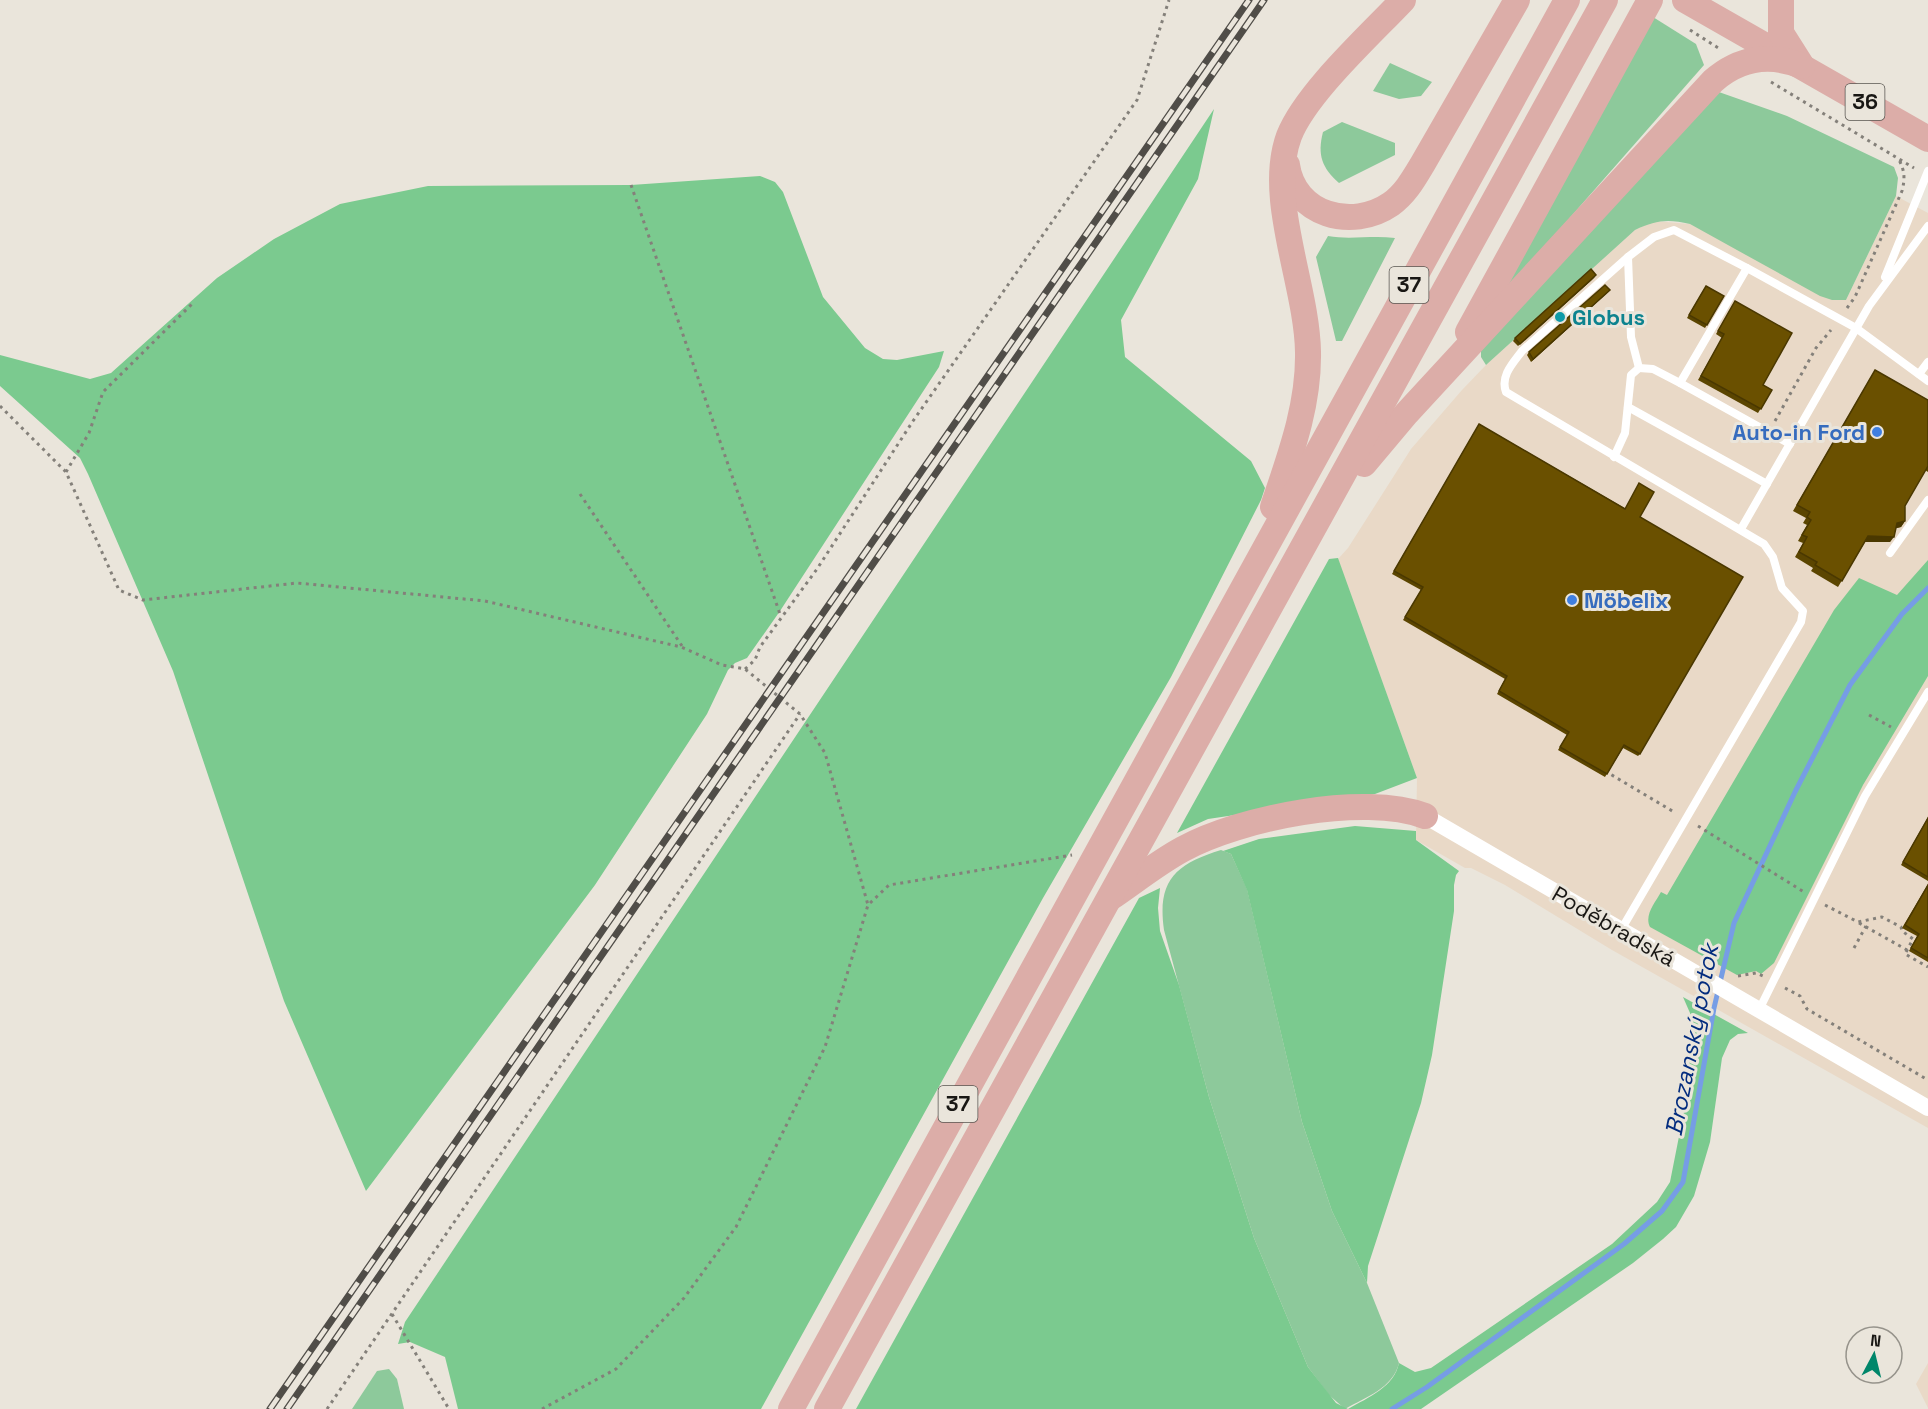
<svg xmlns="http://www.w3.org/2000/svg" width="1928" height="1409" font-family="'Space Grotesk',sans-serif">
<rect width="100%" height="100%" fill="#eae5db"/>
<g fill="#e9d9c7">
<polygon points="1896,196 1928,213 1928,1128 1612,950 1505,885 1471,868 1465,868 1416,840 1417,778 1338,559 1348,548 1411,449 1462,390 1486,365 1635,230 1654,221 1690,224 1846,300"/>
<polygon points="1928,1363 1928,1408 1916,1384"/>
</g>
<g fill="#8dc99b">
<polygon points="1653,17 1696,44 1704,65 1496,302"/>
<polygon points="1390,63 1432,82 1421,96 1399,99 1373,91"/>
<path d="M1716 91 1787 116 1894 167 1898 178 1896 196 1846 300H1832L1820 296 1690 224C1668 219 1656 220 1635 230L1486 365 1481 357V348Z"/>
<path d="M1342 122 1395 143V155L1339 183C1322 168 1317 155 1323 132Z"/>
<path d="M1328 236C1350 240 1372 235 1395 238L1342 341H1336L1316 257Z"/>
<path d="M1221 850 1231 854 1247 889 1302 1122 1332 1211 1367 1283 1399 1363C1393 1388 1366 1397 1345 1409L1329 1395 1308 1367 1254 1238 1209 1097 1164 930C1157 881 1175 864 1221 850Z"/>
<polygon points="389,1369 397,1379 404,1409 352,1409 377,1371"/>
</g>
<g fill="#7bca8f">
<polygon points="1214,109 1198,179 1121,320 1125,357 1251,461 1265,488 1261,500 1171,677 1043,898 761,1409 458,1409 445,1357 410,1342 398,1344 405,1322"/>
<polygon points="760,176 775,182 783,192 823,297 865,348 883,359 897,360 944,351 939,367 780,611 747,658 735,663 728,670 707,714 595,885 366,1191 284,1001 173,671 88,474 80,458 0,386 0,355 90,379 111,373 217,278 274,239 340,204 428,186 631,185"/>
<polygon points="1338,558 1417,778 1375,794 1208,819 1177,833 1329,559"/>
<path d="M1928 560V676L1863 785 1774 963 1761 974 1756 971 1737 975 1650 927C1644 915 1655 903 1661 892L1667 895 1834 610 1859 578 1897 595Z"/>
<polygon points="1355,826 1416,831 1416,840 1459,871 1456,875 1454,885 1454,911 1432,1055 1421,1103 1368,1266 1367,1283 1332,1211 1302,1122 1247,890 1231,854 1223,851 1259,839"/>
<polygon points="1160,888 1158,908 1160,931 1179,985 1209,1097 1254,1238 1308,1367 1336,1403 1348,1409 856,1409 1139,898"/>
<path d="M1683 997 1748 1033 1738 1034 1730 1040 1722 1058 1710 1142 1694 1196 1676 1227 1663 1239 1633 1263 1421 1409H1348C1369 1397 1394 1387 1399 1363L1415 1372 1431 1368 1612 1244 1657 1202 1670 1182 1685 1106 1692 1034 1690 1013Z"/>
</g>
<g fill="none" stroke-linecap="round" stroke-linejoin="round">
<polyline stroke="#769de5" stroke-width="5" points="1392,1409 1427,1387 1624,1244 1662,1211 1683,1182 1714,1008 1734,923 1795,792 1850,685 1902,614 1928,588"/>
<g stroke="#84807a" stroke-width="3" stroke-dasharray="3 4.5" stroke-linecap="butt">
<polyline points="1690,30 1720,49"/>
<polyline points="1771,82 1914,168"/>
<polyline points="631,185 781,617"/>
<path d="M1847 308 1855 297 1902 191C1905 179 1905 171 1899 160"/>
<polyline points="0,406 66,472 119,590 143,600 297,583 485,601 681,647 722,665 745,669 800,714 825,753 868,905"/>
<polyline points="1775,421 1816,348 1831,330"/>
<polyline points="66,472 89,433 103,392 192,304"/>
<polyline points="580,494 682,646"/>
<polyline points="745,669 755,660 760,647 817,569 913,421 1137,100 1169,0"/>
<polyline points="1869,715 1891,727"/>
<polyline points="1605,771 1674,812"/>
<polyline points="1698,826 1804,892"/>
<polyline points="1825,905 1858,922 1882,917 1901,927 1902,931 1913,939 1905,954 1928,967"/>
<polyline points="1859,923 1907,950"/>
<polyline points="1854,948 1866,926"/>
<polyline points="1738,976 1756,973 1763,976"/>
<polyline points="1785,988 1800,996 1807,1009 1928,1080"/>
<polyline points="392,1314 449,1409"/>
<polyline points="327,1409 800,714"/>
<polyline points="542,1409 616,1369 684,1298 736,1227 825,1047 868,905 889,885 1072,855"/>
</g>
<g stroke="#fff" stroke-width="8">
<polyline points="1885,277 1928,171"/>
<polyline points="1919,374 1928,362"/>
<polyline points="1680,383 1653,369 1639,368 1631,337 1628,257 1654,237 1674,230 1747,268"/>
<polyline points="1628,407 1767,484"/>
<polyline points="1790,444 1680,383 1747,268 1856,328 1928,381"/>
<polyline points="1614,457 1625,433 1631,375 1639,368"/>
<polyline points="1741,529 1869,306 1928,226"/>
<polyline points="1890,553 1928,500"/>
<path d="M1621 930 1801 622 1803 611 1782 588 1773 557 1764 544 1506 392C1500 376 1513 363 1522 351L1628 257"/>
<polyline points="1759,1010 1865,796 1928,692"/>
</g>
<polyline stroke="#fff" stroke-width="16" points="1425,816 1928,1108"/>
<g stroke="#dcada8" stroke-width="26">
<polyline points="1685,0 1928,139"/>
<polyline points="1781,0 1781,33 1800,63"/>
<path d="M1287 165C1294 215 1352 231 1391 204 1405 194 1413 180 1422 165L1517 0"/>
<polyline points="1468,332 1650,0"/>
<path d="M1364 464 1406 414 1713 81C1739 58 1770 53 1802 66"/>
<path d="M1273 507C1290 456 1309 406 1308 352 1307 285 1266 198 1289 136 1306 93 1370 35 1403 0"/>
<path d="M1110 898C1134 882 1157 863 1183 849 1240 818 1363 793 1425 816"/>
<polyline points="791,1409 1567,0"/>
<polyline points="827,1409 1605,0"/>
</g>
<g stroke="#504d48" stroke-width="7">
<g id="rail">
<polyline points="270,1409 1249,0"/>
<polyline points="287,1409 1264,0"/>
</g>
</g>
<use href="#rail" stroke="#eae5db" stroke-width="4.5" stroke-dasharray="14" stroke-linecap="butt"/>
</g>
<g fill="#5b4500">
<polygon points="1594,278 1518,346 1513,341 1515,338"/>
<polygon points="1704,289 1724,296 1705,328 1687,318"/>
<polygon points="1610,290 1607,293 1531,362 1527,355 1529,352"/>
<polygon points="1733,305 1763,385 1772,390 1758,413 1698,380 1722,338 1716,334"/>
<polygon points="1875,370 1928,400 1928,472 1925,470 1905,506 1905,521 1901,527 1896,528 1890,542 1865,542 1838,587 1811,571 1813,568 1795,557 1803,543 1798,541 1807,525 1803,523 1806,518 1793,511"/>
<polygon points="1479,424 1640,517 1640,754 1638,756 1623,748 1605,777 1558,750 1567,735 1497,694 1505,679 1403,620 1421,590 1392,574"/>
<polygon points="1928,817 1928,881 1901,865"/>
<polygon points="1928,884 1928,962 1909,951 1917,936 1902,928"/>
</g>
<g fill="#4a3800">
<polygon points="1596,275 1594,278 1518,346 1520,344"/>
<polygon points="1610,290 1607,293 1531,362 1533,359"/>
<polygon points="1905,521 1901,527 1893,529 1897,523"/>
<polygon points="1868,536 1894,537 1890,542 1864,542"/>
</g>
<g fill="#6a5000" stroke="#4a3800" stroke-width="1.5">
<polygon points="1591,269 1596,275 1520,344 1515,338"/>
<polygon points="1605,285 1610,290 1533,359 1529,352"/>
<polygon points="1706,286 1724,296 1707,325 1689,315"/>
<polygon points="1735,301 1792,333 1763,385 1772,390 1761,409 1701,376 1724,334 1718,331"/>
<polygon points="1875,370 1928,400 1928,466 1905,506 1905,521 1897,523 1894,537 1868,536 1842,581 1815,565 1817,562 1799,552 1807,537 1802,535 1811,520 1807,517 1810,512 1797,505"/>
<polygon points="1479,424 1625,509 1639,483 1654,492 1640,517 1743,577 1640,754 1624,745 1607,774 1560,747 1569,732 1499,691 1507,676 1405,617 1423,587 1394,571"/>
<polygon points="1928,818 1928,877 1903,862"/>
<polygon points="1928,885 1928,958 1911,948 1919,934 1905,925"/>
</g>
<circle fill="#0f9aa8" stroke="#eae5db" stroke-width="2" cx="1560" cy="317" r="6"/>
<g fill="#3f7fe0" stroke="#eae5db" stroke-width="2">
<circle cx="1877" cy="432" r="6"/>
<circle cx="1572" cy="600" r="6"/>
</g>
<g text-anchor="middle" stroke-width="6" stroke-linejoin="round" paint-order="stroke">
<g fill="#eae5db" stroke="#585550" stroke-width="1.5">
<rect x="1845.5" y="84" width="39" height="36" rx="4.5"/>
<rect x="1389.5" y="267" width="39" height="36" rx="4.5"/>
<rect x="938.5" y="1086" width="39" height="36" rx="4.5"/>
</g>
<g font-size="21" font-weight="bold" fill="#191714">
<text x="1865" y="109">36</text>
<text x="1409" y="292">37</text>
<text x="958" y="1111">37</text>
</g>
<g font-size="22" font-weight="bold" fill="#0d838f" stroke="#eae5db" text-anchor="start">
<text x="1572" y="325">Globus</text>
</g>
<g font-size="22" font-weight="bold" fill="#366cbe" stroke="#eae5db" text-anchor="end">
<text x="1865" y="440">Auto-in Ford</text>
<text x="1584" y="608" text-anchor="start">Möbelix</text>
</g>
<g font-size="22" fill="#191714" stroke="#eae5db">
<text transform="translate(1614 926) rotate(30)" y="8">Poděbradská</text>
</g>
<g font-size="24" font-style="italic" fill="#032c7e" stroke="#eae5db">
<text transform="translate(1692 1040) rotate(-79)" y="8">Brozanský potok</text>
</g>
</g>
<g transform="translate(1874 1355) rotate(7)"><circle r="28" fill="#eae5db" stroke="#96938b" stroke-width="1.5"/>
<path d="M0-4.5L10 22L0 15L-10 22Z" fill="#00866a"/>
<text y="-9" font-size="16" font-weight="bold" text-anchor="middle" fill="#191714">N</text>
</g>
</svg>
